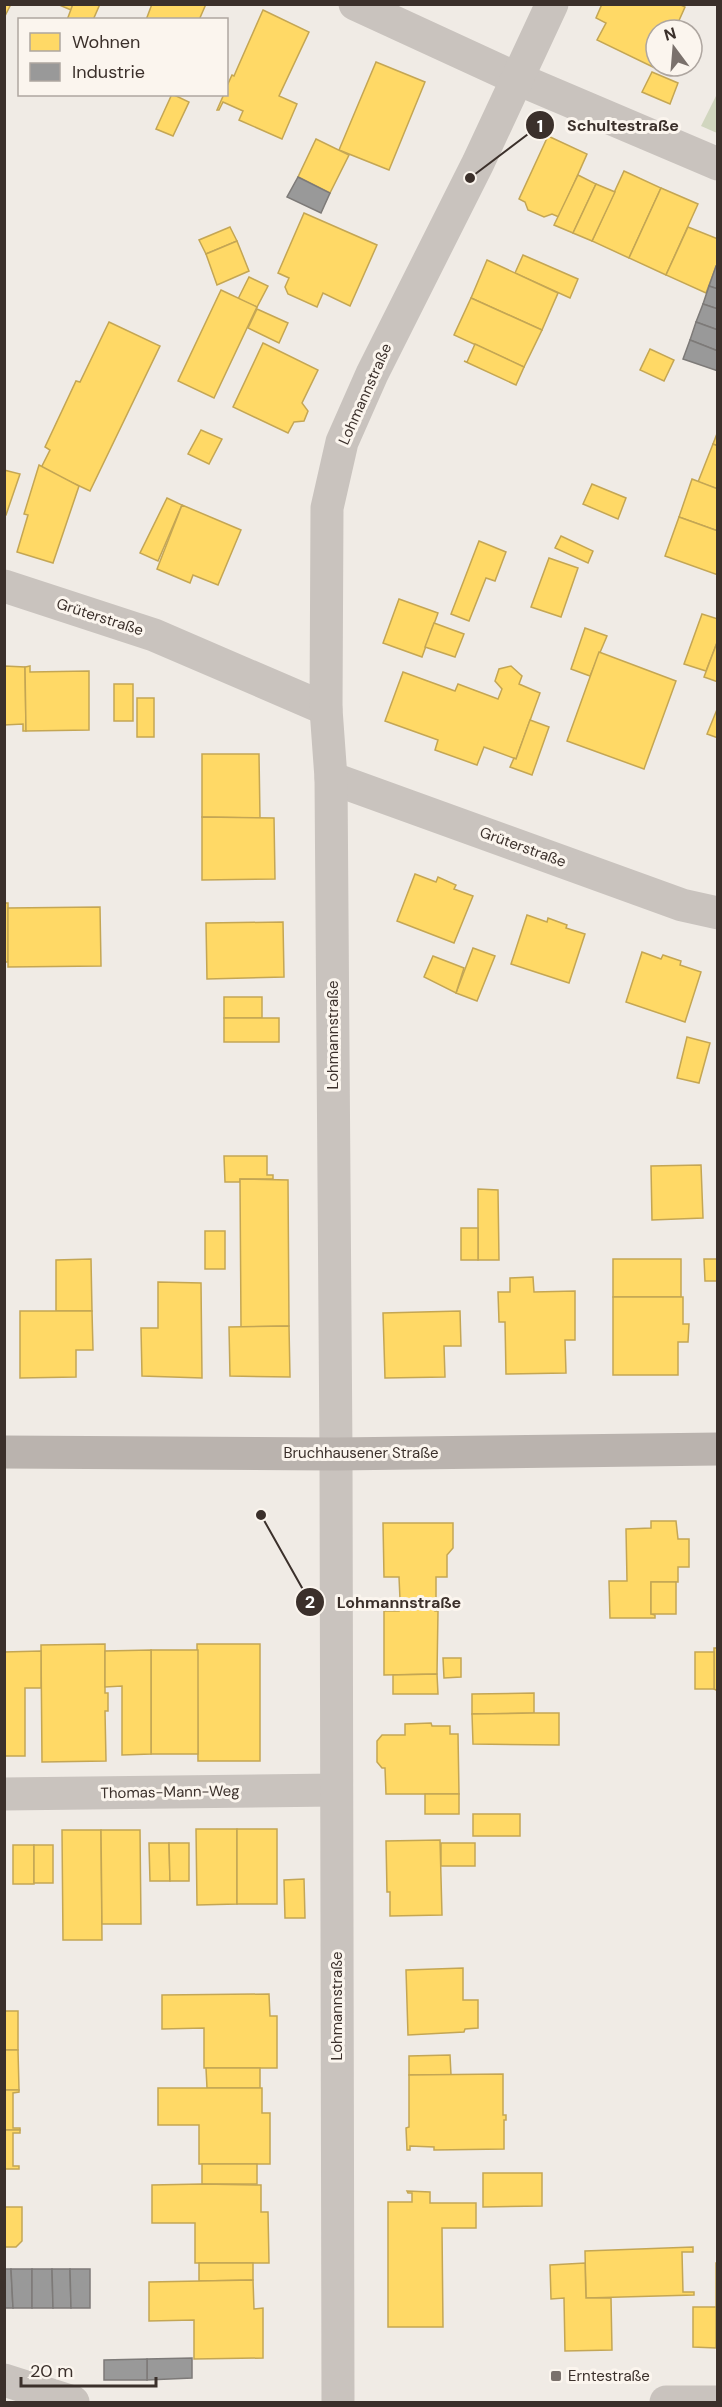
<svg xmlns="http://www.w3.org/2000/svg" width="722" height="2407" font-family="'DM Sans',sans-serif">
<rect width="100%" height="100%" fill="#f0ebe5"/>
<polygon fill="#d1d6bf" points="717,94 717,133 701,126"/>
<g fill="#ffd966" stroke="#c4a654" stroke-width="1.5">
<polygon points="4,4 11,4 4,18"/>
<polygon points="57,4 73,4 71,10"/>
<polygon points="73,4 100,4 93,20 67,20"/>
<polygon points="152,4 206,4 199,20 146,20"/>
<polygon points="602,4 679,4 685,7 677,25 679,30 656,30 657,69 597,40 606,23 596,18"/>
<polygon points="263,10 309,32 279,96 297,104 282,139 239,120 243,111 223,102 219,110 217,110 224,94 226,94 226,88 232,75 234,76 237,69"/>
<polygon points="376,62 425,82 389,170 339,150"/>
<polygon points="652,72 678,83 670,104 642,92"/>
<polygon points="172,94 189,102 173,136 156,129"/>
<polygon points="548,136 587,154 559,217 552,214 544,217 528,210 525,202 519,199"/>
<polygon points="316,139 349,155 330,193 298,177"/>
<polygon points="624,171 661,188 629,258 592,241"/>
<polygon points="578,175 596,184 573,233 554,225"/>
<polygon points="596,184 615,192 592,241 573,233"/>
<polygon points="661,188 698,204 666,275 629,258"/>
<polygon points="304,213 377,245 350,306 323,293 317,307 288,294 285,287 289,278 278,273"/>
<polygon points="230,227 237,241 206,254 199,240"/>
<polygon points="688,227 718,239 718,262 706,293 666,275"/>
<polygon points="237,241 249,271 217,285 206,254"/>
<polygon points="523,255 578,279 570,298 515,273"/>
<polygon points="487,260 558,293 542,330 471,298"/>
<polygon points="249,277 268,286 257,307 238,299"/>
<polygon points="221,290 257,307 214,398 178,381"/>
<polygon points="471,298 542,330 524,367 454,335"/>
<polygon points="257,309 288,323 279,343 248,328"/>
<polygon points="109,322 160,346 90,491 41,468 50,450 45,447 76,381 80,382"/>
<polygon points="263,343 318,370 302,403 308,411 304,421 294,422 288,433 233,407"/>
<polygon points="475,344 524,367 516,385 464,361 467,362"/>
<polygon points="650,349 674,360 664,381 640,370"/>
<polygon points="201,430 222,439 209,464 188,454"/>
<polygon points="718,431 718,446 713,444"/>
<polygon points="713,444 718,446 718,489 698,482"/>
<polygon points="39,465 79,486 53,563 17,552 28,515 24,514"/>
<polygon points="4,470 20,474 6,515 4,515"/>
<polygon points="692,479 718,489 718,531 679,517"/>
<polygon points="592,484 626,498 618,519 583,504"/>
<polygon points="167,498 182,505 158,561 140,553"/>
<polygon points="182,505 241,530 218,585 193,575 190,583 157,569"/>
<polygon points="679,517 718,531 718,575 665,556"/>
<polygon points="561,536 593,551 588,563 555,548"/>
<polygon points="479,541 506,552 495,581 486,578 469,621 451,614"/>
<polygon points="549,558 578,568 561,617 531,607"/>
<polygon points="399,599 438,613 422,657 383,643"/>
<polygon points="702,614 718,619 718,640 706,671 684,664"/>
<polygon points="434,623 464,634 455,657 425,647"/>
<polygon points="585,628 607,636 590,676 571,669"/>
<polygon points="718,640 718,682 704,677"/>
<polygon points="599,652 676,681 644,769 567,741"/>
<polygon points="4,666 25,667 26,731 23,731 23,724 4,725"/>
<polygon points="30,666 30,672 89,671 89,730 26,731 25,667"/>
<polygon points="511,666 522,676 519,684 540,693 516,759 484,747 477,765 435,750 438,740 385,721 403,672 455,691 458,684 498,699 502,689 495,681 499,669"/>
<rect x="114" y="684" width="19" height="37"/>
<rect x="137" y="698" width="17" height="39"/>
<polygon points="718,707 718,738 707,734"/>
<polygon points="530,720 549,727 532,775 510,767 514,758 516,759"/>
<polygon points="202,754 259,754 260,818 202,817"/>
<polygon points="202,817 274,818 275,879 202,880"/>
<polygon points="415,874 436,882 438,877 456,885 454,889 473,896 454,943 397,921"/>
<rect x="4" y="903" width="4" height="59"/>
<polygon points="100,907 101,966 8,967 8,908"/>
<polygon points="527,915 547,922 548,918 567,925 566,928 585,934 569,983 511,964"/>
<polygon points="283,922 284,977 207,979 206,923"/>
<polygon points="473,948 495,956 477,1001 456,993"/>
<polygon points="642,952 661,959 663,955 681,961 680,965 701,972 685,1022 626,1002"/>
<polygon points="433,956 464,968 456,993 424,977"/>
<rect x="224" y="997" width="38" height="21"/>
<rect x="224" y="1018" width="55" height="24"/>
<polygon points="687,1037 710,1043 699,1083 677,1078"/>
<polygon points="224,1156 267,1156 267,1175 273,1175 273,1179 240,1179 240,1182 225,1182"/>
<polygon points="701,1165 703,1218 652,1220 651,1166"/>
<polygon points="240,1179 288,1180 289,1326 241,1327"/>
<polygon points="478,1189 498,1190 499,1260 478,1260"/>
<rect x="461" y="1228" width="17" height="32"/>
<rect x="205" y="1231" width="20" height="38"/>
<polygon points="91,1259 92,1311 56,1311 56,1260"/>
<rect x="613" y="1259" width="68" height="38"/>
<polygon points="704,1259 718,1259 718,1281 705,1281"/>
<polygon points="533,1277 534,1292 575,1291 575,1340 565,1340 566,1373 506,1374 505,1322 499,1322 498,1292 510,1292 510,1278"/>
<polygon points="158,1282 201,1283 202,1378 142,1376 141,1328 158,1328"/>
<polygon points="613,1297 683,1297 683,1324 689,1324 688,1342 678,1342 678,1375 613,1375"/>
<polygon points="20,1311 92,1311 93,1350 76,1350 76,1377 20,1378"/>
<polygon points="460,1311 461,1346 444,1346 445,1377 385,1378 383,1313"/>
<polygon points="289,1326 290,1377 230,1376 229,1327"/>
<polygon points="651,1521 676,1521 678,1539 689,1539 689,1567 678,1567 678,1582 651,1582 651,1614 655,1615 655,1618 610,1618 609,1581 627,1581 626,1529 651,1528"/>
<polygon points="383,1523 453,1523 453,1548 447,1555 447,1577 436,1577 436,1599 400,1599 399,1577 384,1577"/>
<rect x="651" y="1582" width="25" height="32"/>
<polygon points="399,1599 435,1599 435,1611 438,1611 437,1674 384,1675 384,1611 399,1611"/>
<polygon points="105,1644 105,1693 108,1693 108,1711 105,1711 106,1761 42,1762 41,1645"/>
<polygon points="197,1644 260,1644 260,1761 198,1761"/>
<polygon points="714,1648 718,1648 718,1691 714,1689"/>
<rect x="151" y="1650" width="47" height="104"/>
<polygon points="151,1650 151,1754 122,1755 122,1686 105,1687 105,1651"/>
<polygon points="41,1651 41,1688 25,1688 25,1756 4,1756 4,1652"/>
<rect x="695" y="1652" width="19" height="37"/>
<polygon points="443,1658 461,1658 461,1677 444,1678"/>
<polygon points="437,1674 438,1694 393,1694 393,1675"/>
<polygon points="534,1693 534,1713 472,1714 472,1694"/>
<polygon points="534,1713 559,1713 559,1745 473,1744 472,1714"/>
<polygon points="431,1723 432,1726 450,1726 450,1734 458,1734 459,1794 386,1794 385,1768 382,1768 377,1762 377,1741 382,1735 405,1735 405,1724"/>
<rect x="425" y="1794" width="34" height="20"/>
<rect x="473" y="1814" width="47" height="22"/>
<polygon points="196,1829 237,1829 237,1904 197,1905"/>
<rect x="237" y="1829" width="40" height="75"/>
<polygon points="62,1830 101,1830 102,1940 63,1940"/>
<polygon points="101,1830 140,1830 141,1924 102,1924"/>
<polygon points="440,1840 442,1915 390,1916 390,1892 387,1892 386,1841"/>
<polygon points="149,1843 169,1843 170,1881 150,1881"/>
<polygon points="169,1843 189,1843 189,1881 170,1881"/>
<rect x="441" y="1843" width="34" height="23"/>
<rect x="13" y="1845" width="21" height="39"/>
<rect x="34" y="1845" width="19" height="38"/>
<polygon points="304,1879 305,1918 285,1918 284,1880"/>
<polygon points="463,1968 463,2000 478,2000 478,2028 465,2029 464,2032 408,2035 406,1970"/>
<polygon points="269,1994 270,2016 277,2016 277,2068 204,2068 204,2028 162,2029 162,1995"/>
<rect x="4" y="2011" width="14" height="39"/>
<polygon points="4,2050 18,2050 19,2090 4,2090"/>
<polygon points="450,2055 451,2075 409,2075 409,2056"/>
<polygon points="206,2068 260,2068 260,2088 207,2088"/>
<polygon points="503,2074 503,2115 506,2115 506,2120 504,2120 504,2149 434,2150 434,2147 410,2146 410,2150 407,2150 406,2128 409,2127 409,2075"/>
<polygon points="158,2088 262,2088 262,2113 270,2113 270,2164 199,2164 199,2125 158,2125"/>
<polygon points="4,2090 19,2090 19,2092 13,2093 13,2128 20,2128 20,2130 4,2130"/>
<polygon points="4,2130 20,2130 20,2133 13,2133 13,2166 19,2166 19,2169 4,2169"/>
<rect x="202" y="2164" width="55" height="20"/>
<polygon points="483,2173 542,2173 542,2206 483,2207"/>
<polygon points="202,2184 261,2185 261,2212 268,2212 269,2263 195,2263 195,2223 152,2223 152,2185"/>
<polygon points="407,2191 430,2192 430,2203 476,2203 476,2228 442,2228 443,2327 388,2327 388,2202 412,2202 412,2193 408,2193"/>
<polygon points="4,2207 22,2207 22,2241 16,2247 4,2247"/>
<polygon points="693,2247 693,2252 682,2252 683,2292 694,2292 694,2295 586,2298 585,2251"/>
<polygon points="199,2263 253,2263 253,2280 199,2281"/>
<polygon points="585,2263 586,2298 611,2298 612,2350 565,2351 564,2298 551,2299 550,2265"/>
<polygon points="716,2263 718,2263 718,2316 716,2307"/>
<polygon points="253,2280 254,2309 263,2308 263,2358 194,2359 194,2320 149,2321 149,2282"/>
<polygon points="693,2307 716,2307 716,2348 693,2347"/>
</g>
<g fill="#999" stroke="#7d7a78" stroke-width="1.5">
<polygon points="298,177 330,193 321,213 287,197"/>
<polygon points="716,266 718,267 718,289 709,286"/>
<polygon points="709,286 718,289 718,309 703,304"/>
<polygon points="703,304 718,309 718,330 696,322"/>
<polygon points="696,322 718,330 718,351 690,340"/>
<polygon points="690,340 718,351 718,371 683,359"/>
<polygon points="4,2269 11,2269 13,2308 4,2308"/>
<polygon points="11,2269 32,2269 32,2308 13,2308"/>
<polygon points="32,2269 52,2269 53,2308 32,2308"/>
<polygon points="52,2269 70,2269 71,2308 53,2308"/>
<polygon points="70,2269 90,2269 90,2308 71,2308"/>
<polygon points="192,2358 192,2378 147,2380 147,2359"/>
<polygon points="147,2359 147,2380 104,2380 104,2360"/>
</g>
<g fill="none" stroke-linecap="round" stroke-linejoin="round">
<g stroke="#c9c3be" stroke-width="33">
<polyline points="355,4 518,79 718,164"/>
<polyline points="4,586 154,635 326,709"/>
<polyline points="331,778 682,905 718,913"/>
<polyline points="4,1794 336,1790"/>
<polyline points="4,2380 73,2402"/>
<polyline points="338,2402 336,1454 331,778 326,709 327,508 342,442 372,374 478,163 552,4"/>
<polyline points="666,2402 718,2402"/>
</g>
<polyline stroke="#bab3ae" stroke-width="33" points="4,1452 336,1454 718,1449"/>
</g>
<rect fill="#7a716c" stroke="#fbf5ee" stroke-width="2" x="550" y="2370" width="12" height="12" rx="3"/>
<g text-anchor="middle" stroke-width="6" stroke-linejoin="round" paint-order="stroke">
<g font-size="15" fill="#3b302b" stroke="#fbf5ee">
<text transform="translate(365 394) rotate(-66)" y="5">Lohmannstraße</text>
<text transform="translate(100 617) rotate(18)" y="5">Grüterstraße</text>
<text transform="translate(523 847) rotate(20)" y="5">Grüterstraße</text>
<text transform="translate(333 1035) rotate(-90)" y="5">Lohmannstraße</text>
<text x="361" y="1458">Bruchhausener Straße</text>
<text transform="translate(170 1792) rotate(-1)" y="5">Thomas-Mann-Weg</text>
<text transform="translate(337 2006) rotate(-90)" y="5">Lohmannstraße</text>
</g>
<g font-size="15" fill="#3b302b" stroke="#fbf5ee" text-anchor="start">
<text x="568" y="2381">Erntestraße</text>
</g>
</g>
<path fill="none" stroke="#3b302b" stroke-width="2" d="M470 178L540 125M261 1515L310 1602"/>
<g fill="#3b302b" stroke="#fbf5ee" stroke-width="2">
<circle cx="470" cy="178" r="6"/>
<circle cx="261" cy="1515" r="6"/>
<circle cx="540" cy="125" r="15"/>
<circle cx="310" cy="1602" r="15"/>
</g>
<g font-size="18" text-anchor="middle" font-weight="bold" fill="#fff">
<text x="540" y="132">1</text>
<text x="310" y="1608">2</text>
</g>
<g font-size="16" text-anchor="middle" font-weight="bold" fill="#3b302b" stroke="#fbf5ee" stroke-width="6" stroke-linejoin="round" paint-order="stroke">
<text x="623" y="131">Schultestraße</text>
<text x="399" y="1608">Lohmannstraße</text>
</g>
<rect width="722" height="2407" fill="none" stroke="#3b302b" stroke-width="12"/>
<rect x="18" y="18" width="210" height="78" fill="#fbf5ee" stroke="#aea6a0" stroke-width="1.5"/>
<rect x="30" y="33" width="30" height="18" fill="#ffd966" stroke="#aea6a0" stroke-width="1.5"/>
<text x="72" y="48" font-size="18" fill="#3b302b">Wohnen</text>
<rect x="30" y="63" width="30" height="18" fill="#999999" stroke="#aea6a0" stroke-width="1.5"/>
<text x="72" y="78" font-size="18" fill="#3b302b">Industrie</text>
<g transform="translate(674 48) rotate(344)"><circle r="28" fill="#fbf5ee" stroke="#aea6a0" stroke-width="1.5"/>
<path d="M0-4.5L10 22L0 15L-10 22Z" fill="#7a716c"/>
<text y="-9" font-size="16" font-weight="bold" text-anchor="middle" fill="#3b302b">N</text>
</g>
<path d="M21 2377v9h135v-9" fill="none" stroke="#3b302b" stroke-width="3"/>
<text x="30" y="2377" font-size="18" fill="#3b302b" stroke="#fbf5ee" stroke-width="4.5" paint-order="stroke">20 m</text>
</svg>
